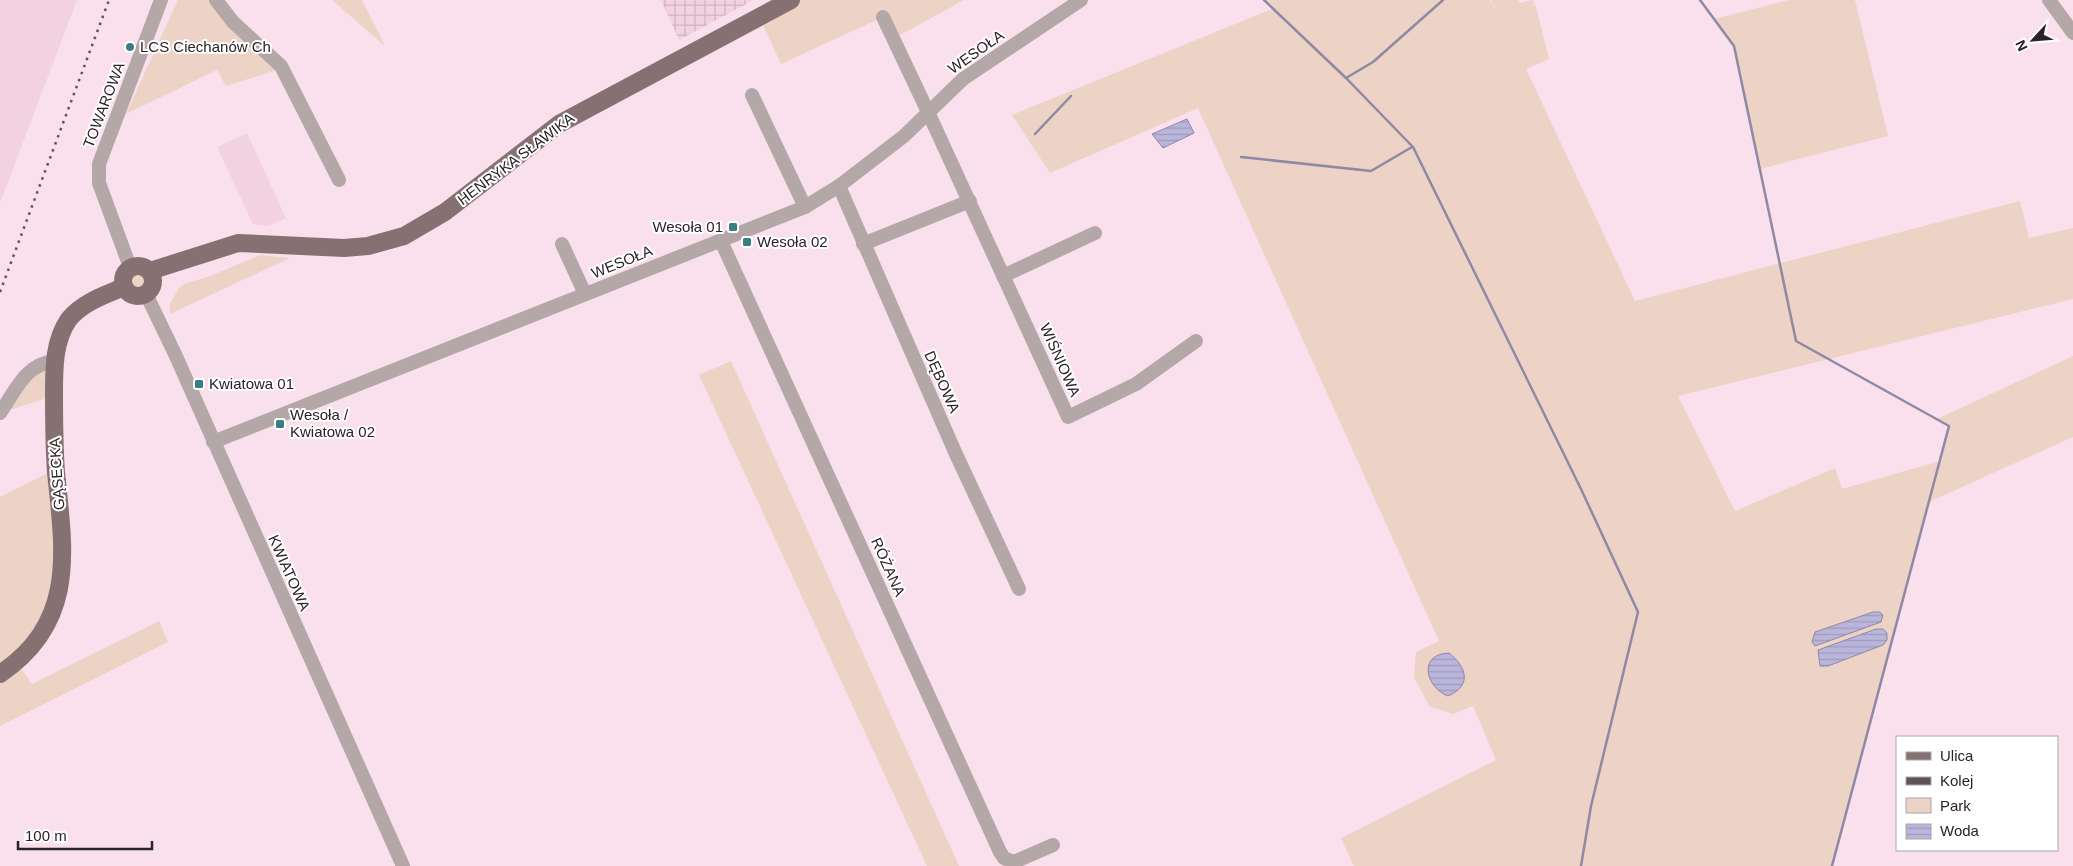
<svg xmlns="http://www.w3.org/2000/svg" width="2073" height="866" font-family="Helvetica,sans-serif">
<defs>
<pattern id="industrial-grid" width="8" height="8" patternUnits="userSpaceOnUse" patternTransform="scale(1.25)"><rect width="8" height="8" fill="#f2d2e1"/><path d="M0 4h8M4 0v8" fill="none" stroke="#d0b4c1"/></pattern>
<pattern id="water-rules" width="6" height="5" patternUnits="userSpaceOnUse" patternTransform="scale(1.25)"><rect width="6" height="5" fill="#b9b5db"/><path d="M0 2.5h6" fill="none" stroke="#9f9bbc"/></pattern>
</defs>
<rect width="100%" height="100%" fill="#f9e0ec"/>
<g fill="#f2d2e1">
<polygon points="0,0 77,0 0,203"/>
<polygon points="247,133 286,218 268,226 253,224 217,147"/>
</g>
<polygon fill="url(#industrial-grid)" points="661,0 751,0 752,1 679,40"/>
<g fill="#edd2c6">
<polygon points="178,0 212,0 280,69 226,86 217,70 126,114"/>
<polygon points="332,0 362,0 385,46"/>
<polygon points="791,0 964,0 893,39 877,2 883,17 781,64 759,16"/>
<polygon points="1265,0 1490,0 1502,22 1491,0 1518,0 1519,3 1532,0 1536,7 1549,59 1526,69 1635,301 2020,201 2029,238 2073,228 2073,299 1678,396 1735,511 1835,468 1842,489 1940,461 1949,426 1937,419 2073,356 2073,437 1929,502 1832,866 1354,866 1341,838 1496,760 1473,706 1453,714 1429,706 1414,677 1416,652 1439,641 1198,108 1050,173 1012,115 1272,9"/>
<polygon points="1789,0 1855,0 1888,136 1760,169 1734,46 1714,19"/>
<polygon points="260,255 290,258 170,314 170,304 179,288 186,283 208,277"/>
<circle cx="138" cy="281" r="9"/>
<polygon points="55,361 54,396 0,413 27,373"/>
<polygon points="731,361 959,866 927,866 699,375"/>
<polygon points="56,469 53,609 0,674 0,497"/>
<polygon points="159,621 168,642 0,726 0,682 20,667 32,684"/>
</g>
<g fill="url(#water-rules)" stroke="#8e89a5">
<polygon points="1187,119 1194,133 1163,148 1152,134"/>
<polygon points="1873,612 1880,612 1883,615 1881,622 1815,646 1812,642 1815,632"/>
<polygon points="1876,629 1883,629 1887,633 1887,640 1883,645 1828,666 1820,666 1818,650"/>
<path d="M1449 653C1467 667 1472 686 1448 696 1426 688 1417 654 1449 653Z"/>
</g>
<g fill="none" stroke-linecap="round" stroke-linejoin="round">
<g stroke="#8e89a5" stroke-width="2.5">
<polyline points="1264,0 1346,78 1373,62 1443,0"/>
<polyline points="1700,0 1734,46 1796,341 1949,426 1832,866"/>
<polyline points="1346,78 1413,147 1581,489 1638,612 1591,806 1581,866"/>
<polyline points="1035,134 1071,96"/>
<polyline points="1241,157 1371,171 1412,147"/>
</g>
<g stroke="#b3a7a7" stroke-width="14">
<polyline points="216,0 233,22 281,66 339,180"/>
<polyline points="2049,0 2073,33"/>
<polyline points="883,17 928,112 1068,417 1136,384 1196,341"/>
<polyline points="752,95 805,207"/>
<polyline points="839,186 955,452 1019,589"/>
<polyline points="721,241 1000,852 1004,858 1014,862 1053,845"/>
<polyline points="562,244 585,294"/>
<polyline points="863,244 970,201"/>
<polyline points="130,267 99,183 99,164 161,0"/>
<polyline points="1003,276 1095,233"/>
<polyline points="146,294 175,354 403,866"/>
<path d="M0 413C16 390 25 364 55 361"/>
<polyline points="213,442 805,207 839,186 904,136 963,79 1081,0"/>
</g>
<g stroke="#867172" stroke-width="18">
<circle cx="138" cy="281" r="15"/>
<polyline points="150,271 238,243 344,248 368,246 404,236 445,212 559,124 791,0"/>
<path d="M0 674C77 622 64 552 56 472 54 445 54 419 54 392 54 368 54 340 69 319 83 302 105 295 124 287"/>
</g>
<polyline stroke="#5f5259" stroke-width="2.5" stroke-dasharray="2.5 5" stroke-linecap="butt" points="0,292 109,0"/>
</g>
<g fill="#377f85" stroke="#fff" stroke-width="2">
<circle cx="130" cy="47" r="5"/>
<rect x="728" y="222" width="10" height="10" rx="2.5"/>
<rect x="742" y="237" width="10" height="10" rx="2.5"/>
<rect x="194" y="379" width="10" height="10" rx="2.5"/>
<rect x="275" y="419" width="10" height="10" rx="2.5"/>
</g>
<g text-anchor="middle" stroke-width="4" stroke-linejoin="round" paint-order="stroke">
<g font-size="15" fill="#2b2227" stroke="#fff" text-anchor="start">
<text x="140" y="52">LCS Ciechanów Ch</text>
<text x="723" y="232" text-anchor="end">Wesoła 01</text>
<text x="757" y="247">Wesoła 02</text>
<text x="209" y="389">Kwiatowa 01</text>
<text x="290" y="420">Wesoła /<tspan x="290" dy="17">Kwiatowa 02</tspan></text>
</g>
<g font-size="15" fill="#2b2227" stroke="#fff">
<text transform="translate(976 52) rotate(-35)" y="5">WESOŁA</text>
<text transform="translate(104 105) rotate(-69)" y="5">TOWAROWA</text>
<text transform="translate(516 159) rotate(-37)" y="5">HENRYKA SŁAWIKA</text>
<text transform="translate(622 262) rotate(-22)" y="5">WESOŁA</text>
<text transform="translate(1060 360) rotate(66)" y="5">WIŚNIOWA</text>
<text transform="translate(942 382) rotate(66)" y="5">DĘBOWA</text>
<text transform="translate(57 474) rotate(-94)" y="5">GĄSECKA</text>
<text transform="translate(888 567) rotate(66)" y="5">RÓŻANA</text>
<text transform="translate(289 573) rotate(66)" y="5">KWIATOWA</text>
</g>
</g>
<rect x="1896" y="736" width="162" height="115" fill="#ffffff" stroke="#aaa7a9"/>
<rect x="1906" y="752" width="25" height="8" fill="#867172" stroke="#aaa7a9"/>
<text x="1940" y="761" font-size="15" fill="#2b2227">Ulica</text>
<rect x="1906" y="777" width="25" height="8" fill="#5f5259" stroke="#aaa7a9"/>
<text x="1940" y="786" font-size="15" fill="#2b2227">Kolej</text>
<rect x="1906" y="798" width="25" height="15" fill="#edd2c6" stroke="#aaa7a9"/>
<text x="1940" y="811" font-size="15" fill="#2b2227">Park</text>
<rect x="1906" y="824" width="25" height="15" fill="url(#water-rules)" stroke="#aaa7a9"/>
<text x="1940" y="836" font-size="15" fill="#2b2227">Woda</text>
<g transform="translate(2033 40) rotate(244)" stroke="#ffffff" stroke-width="4" paint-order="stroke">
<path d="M0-4L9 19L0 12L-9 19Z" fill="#2b2227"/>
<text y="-8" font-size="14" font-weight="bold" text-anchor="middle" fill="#2b2227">N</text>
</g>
<path d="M18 841v8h134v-8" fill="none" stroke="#2b2227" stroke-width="2.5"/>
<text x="25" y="841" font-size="15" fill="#2b2227" stroke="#ffffff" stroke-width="4" paint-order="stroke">100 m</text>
</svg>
